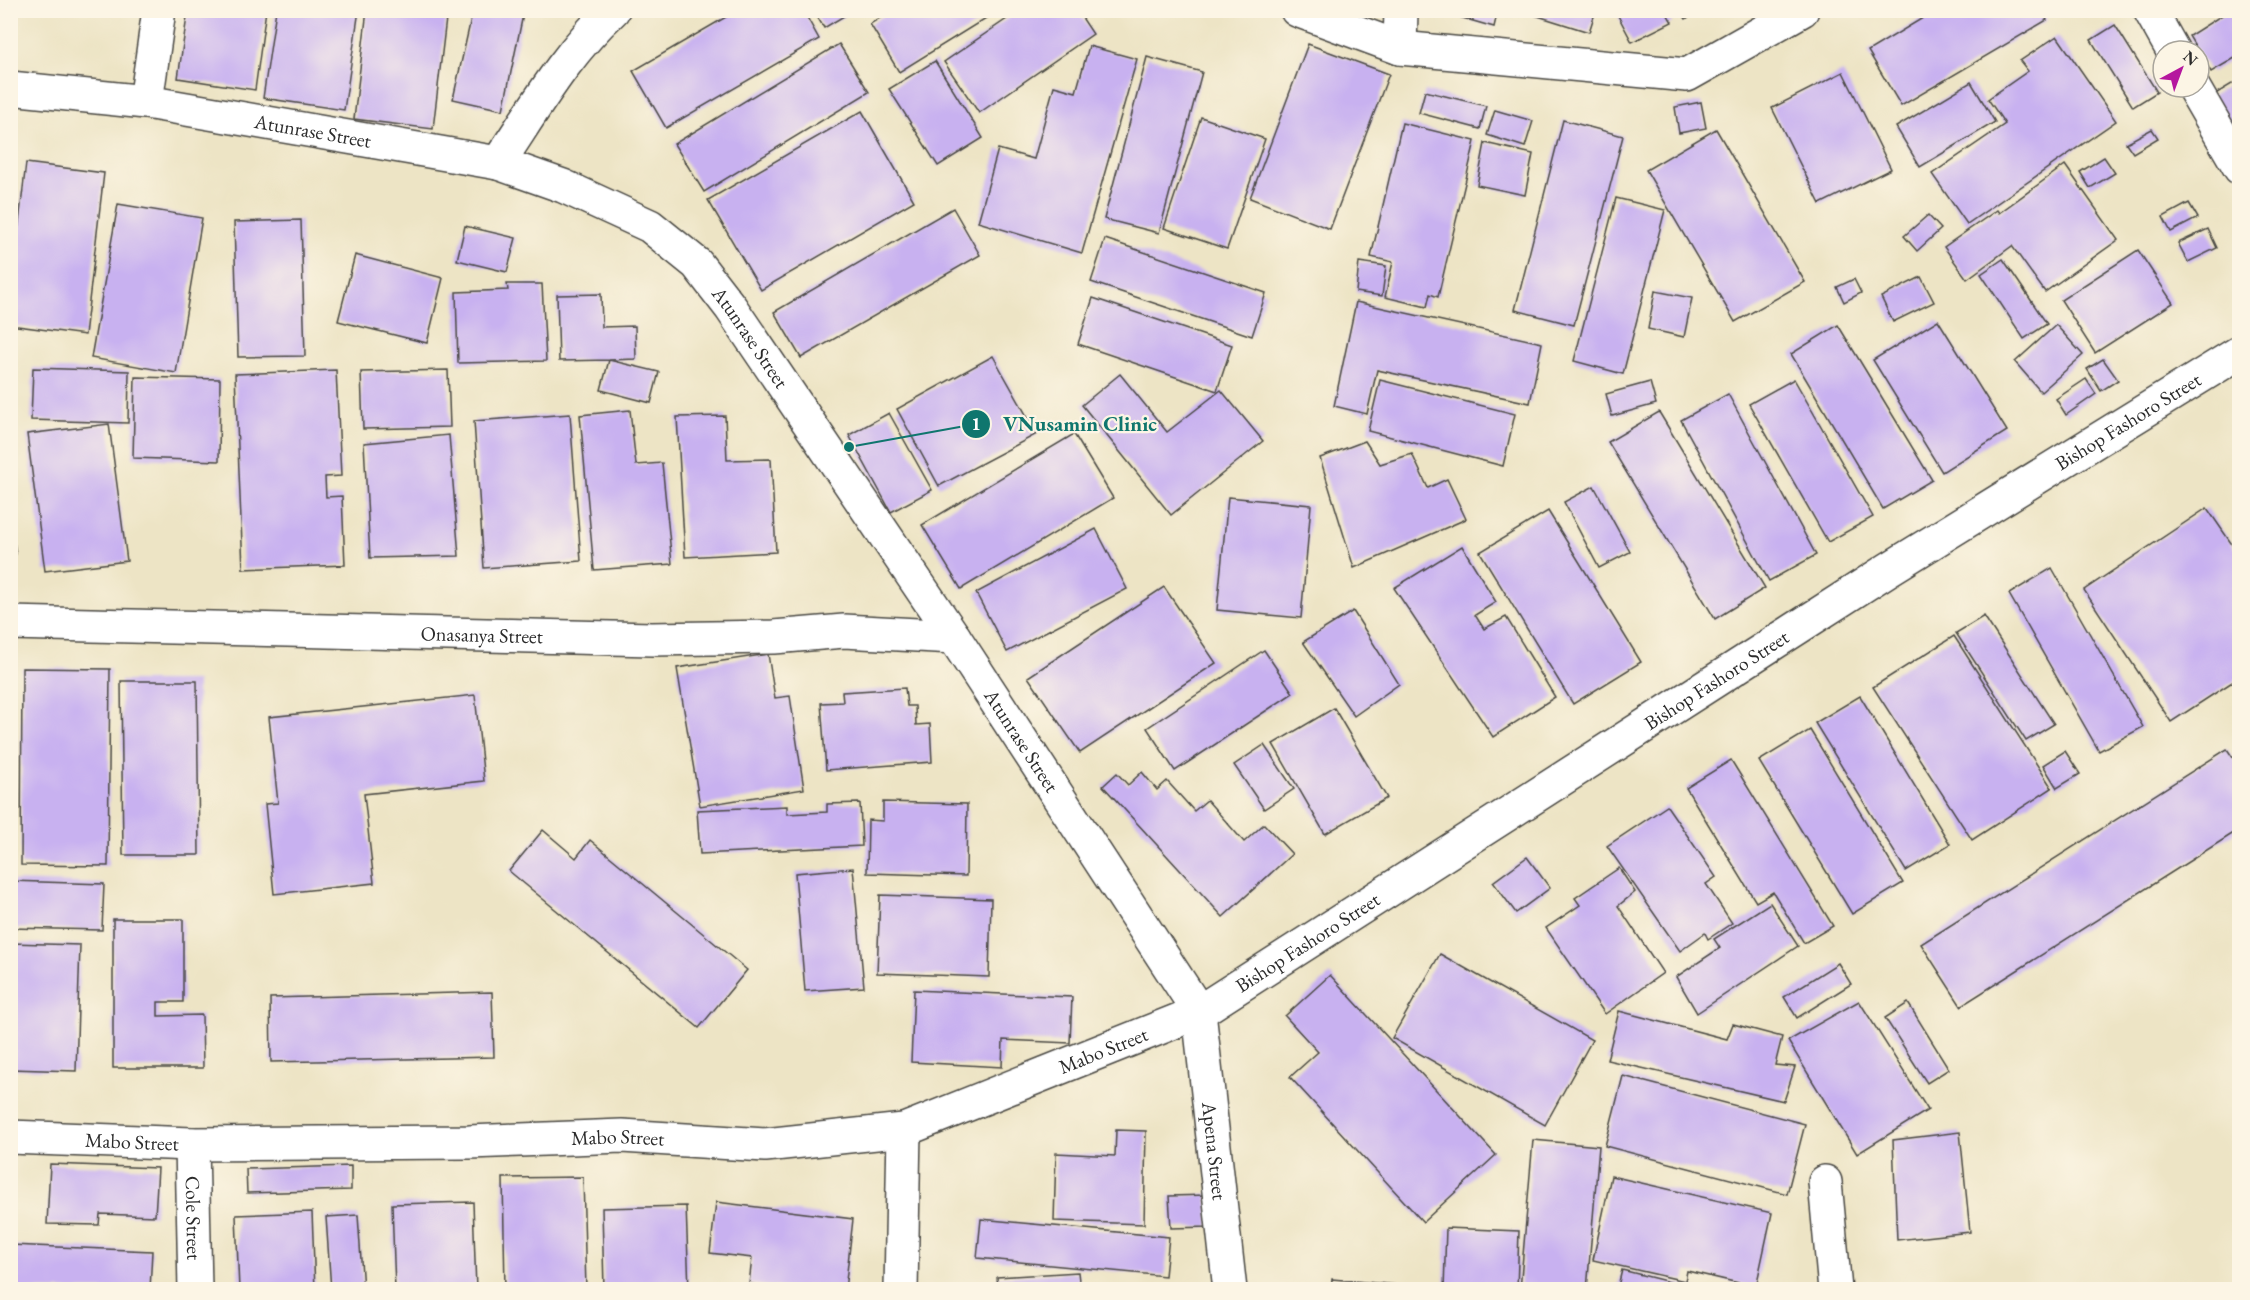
<svg xmlns="http://www.w3.org/2000/svg" width="2250" height="1300" font-family="'EB Garamond',serif">
<rect width="100%" height="100%" fill="#fcf5e5"/>
<filter id="ink" filterUnits="userSpaceOnUse"><feTurbulence type="fractalNoise" baseFrequency=".0167" numOctaves="2"/><feDisplacementMap in="SourceGraphic" scale="12" xChannelSelector="R" yChannelSelector="G"/><feConvolveMatrix kernelMatrix="1 2 1 2 8 2 1 2 1" color-interpolation-filters="sRGB"/></filter>
<filter id="wash" filterUnits="userSpaceOnUse"><feTurbulence type="fractalNoise" baseFrequency=".008" numOctaves="4" result="noise"/><feDisplacementMap in="SourceGraphic" scale="24" xChannelSelector="R" yChannelSelector="G"/><feGaussianBlur stdDeviation="1.35" result="paint"/><feColorMatrix in="noise" values="0 0 0 0 0 0 0 0 0 0 0 0 0 0 0 0 0 1.4 0 .05"/><feComposite in="paint" operator="in"/></filter>
<g filter="url(#wash)">
<rect width="100%" height="100%" fill="#ede4c5"/>
<g id="blocks">
<g fill="#c8b1f0">
<polygon points="188,10 266,10 255,90 178,78"/>
<polygon points="276,10 359,10 344,110 263,98"/>
<polygon points="367,10 447,10 433,129 354,119"/>
<polygon points="473,10 524,10 503,110 453,99"/>
<polygon points="738,10 803,10 819,39 666,128 633,71"/>
<polygon points="813,10 854,10 824,28"/>
<polygon points="893,10 999,10 899,72 870,24"/>
<polygon points="1020,10 1077,10 1093,34 979,113 944,62"/>
<polygon points="1435,10 1498,10 1494,27"/>
<polygon points="1526,10 1596,10 1589,32 1525,12"/>
<polygon points="1615,10 1665,10 1672,22 1632,42"/>
<polygon points="1680,10 1698,10 1686,19"/>
<polygon points="1936,10 2041,10 2047,20 1901,106 1868,51"/>
<polygon points="2230,10 2240,10 2240,55 2211,72 2189,36"/>
<polygon points="2115,25 2157,92 2133,107 2091,40"/>
<polygon points="2057,36 2116,121 1967,224 1932,174 2005,124 1988,99 2028,71 2020,61"/>
<polygon points="839,44 869,92 704,192 674,144"/>
<polygon points="1308,44 1389,74 1330,229 1250,198"/>
<polygon points="1089,46 1137,59 1082,253 978,222 998,149 1034,159 1054,86 1076,92"/>
<polygon points="1147,57 1202,72 1159,233 1104,219"/>
<polygon points="935,61 983,138 938,166 889,89"/>
<polygon points="1843,72 1891,169 1820,204 1772,108"/>
<polygon points="2240,79 2240,152 2207,99"/>
<polygon points="1971,82 1995,122 1920,167 1896,127"/>
<polygon points="1425,91 1486,106 1480,129 1419,113"/>
<polygon points="1701,102 1706,128 1679,133 1675,107"/>
<polygon points="1495,110 1533,121 1525,147 1487,135"/>
<polygon points="862,111 914,201 761,290 708,200"/>
<polygon points="1201,117 1265,139 1227,249 1164,228"/>
<polygon points="1563,120 1623,136 1574,325 1515,310"/>
<polygon points="1402,123 1475,141 1438,297 1430,294 1427,307 1385,297 1393,262 1371,257"/>
<polygon points="1716,129 1805,282 1735,322 1646,170"/>
<polygon points="2152,129 2158,138 2133,153 2126,143"/>
<polygon points="1485,143 1533,154 1525,195 1477,185"/>
<polygon points="2104,157 2115,173 2090,188 2080,172"/>
<polygon points="26,163 104,173 85,335 10,325 10,298"/>
<polygon points="2065,165 2118,240 2045,292 2012,246 1967,279 1944,247 1997,210 1999,213"/>
<polygon points="1616,198 1665,210 1623,374 1574,361"/>
<polygon points="2189,203 2198,218 2171,232 2163,217"/>
<polygon points="118,204 202,218 176,373 91,358"/>
<polygon points="953,208 980,255 801,358 774,312"/>
<polygon points="1928,215 1941,229 1917,251 1904,236"/>
<polygon points="301,220 305,356 238,357 234,222"/>
<polygon points="465,226 516,238 507,272 457,260"/>
<polygon points="2208,229 2217,248 2188,262 2178,243"/>
<polygon points="1105,239 1266,293 1252,336 1091,282"/>
<polygon points="2138,250 2173,303 2095,353 2061,300"/>
<polygon points="355,255 443,278 427,343 338,321"/>
<polygon points="2003,259 2047,324 2024,339 1981,274"/>
<polygon points="1359,262 1386,266 1382,296 1356,292"/>
<polygon points="1921,277 1934,302 1893,322 1881,297"/>
<polygon points="1854,279 1861,293 1844,302 1837,287"/>
<polygon points="507,284 542,284 546,361 458,363 456,292 508,290"/>
<polygon points="1655,291 1692,298 1684,337 1648,329"/>
<polygon points="601,294 602,327 635,326 636,359 609,360 659,372 651,403 601,390 609,360 559,361 557,295"/>
<polygon points="1093,298 1232,345 1217,391 1078,344"/>
<polygon points="1356,302 1542,343 1530,403 1377,370 1367,414 1334,406"/>
<polygon points="1938,320 2007,431 1942,472 1873,360"/>
<polygon points="1838,325 1932,480 1883,509 1791,354"/>
<polygon points="2056,325 2083,355 2041,392 2015,362"/>
<polygon points="993,356 1037,434 939,486 897,409"/>
<polygon points="2103,359 2118,380 2101,391 2087,369"/>
<polygon points="33,368 129,371 128,423 31,420"/>
<polygon points="336,370 341,476 325,477 326,497 342,496 345,565 243,569 235,374"/>
<polygon points="448,370 450,427 363,429 361,372"/>
<polygon points="1120,374 1167,432 1221,390 1263,441 1171,515 1082,405"/>
<polygon points="135,377 220,379 219,461 133,458"/>
<polygon points="1794,379 1873,517 1828,542 1749,404"/>
<polygon points="2086,379 2096,394 2066,415 2056,399"/>
<polygon points="1380,380 1515,414 1503,466 1368,431"/>
<polygon points="1650,382 1656,404 1612,416 1606,394"/>
<polygon points="1728,394 1816,555 1769,581 1681,420"/>
<polygon points="630,410 636,465 662,463 672,564 594,570 580,415"/>
<polygon points="1659,412 1765,588 1715,619 1608,442"/>
<polygon points="889,413 932,490 891,512 849,435"/>
<polygon points="570,414 581,561 484,568 474,421"/>
<polygon points="725,416 727,460 771,459 776,552 685,557 677,417"/>
<polygon points="109,424 127,561 45,571 27,434"/>
<polygon points="1074,434 1113,498 961,589 922,525"/>
<polygon points="449,435 459,556 370,558 364,443"/>
<polygon points="1365,441 1380,464 1412,454 1428,488 1447,479 1466,519 1354,568 1320,458"/>
<polygon points="1594,486 1630,552 1599,568 1564,502"/>
<polygon points="1228,497 1311,505 1301,618 1217,610"/>
<polygon points="2207,508 2240,556 2240,677 2171,722 2084,590"/>
<polygon points="1548,511 1641,662 1573,704 1480,552"/>
<polygon points="10,518 16,554 10,555"/>
<polygon points="1096,529 1127,589 1007,652 976,593"/>
<polygon points="1462,546 1496,602 1475,615 1484,629 1506,617 1555,697 1493,737 1394,588"/>
<polygon points="2052,568 2143,727 2099,751 2009,594"/>
<polygon points="1164,587 1216,663 1080,753 1028,677"/>
<polygon points="1353,611 1399,684 1354,716 1303,642"/>
<polygon points="1984,616 2054,724 2026,741 1956,633"/>
<polygon points="1954,636 2052,788 1972,840 1873,687"/>
<polygon points="1264,650 1293,693 1175,771 1147,728"/>
<polygon points="768,654 775,698 790,696 804,789 700,806 677,668"/>
<polygon points="22,668 110,669 108,866 21,865"/>
<polygon points="121,681 197,681 199,855 123,855"/>
<polygon points="905,688 907,706 915,706 916,725 930,724 932,762 826,770 821,703 843,702 842,692"/>
<polygon points="475,695 484,781 364,794 374,883 274,894 265,804 278,803 269,717"/>
<polygon points="1860,696 1950,844 1906,871 1815,723"/>
<polygon points="1334,708 1387,798 1325,834 1273,744"/>
<polygon points="1810,730 1903,883 1852,914 1759,761"/>
<polygon points="1264,745 1294,789 1264,809 1234,765"/>
<polygon points="2227,749 2240,768 2240,829 1961,1006 1921,944"/>
<polygon points="2065,751 2080,774 2057,788 2043,765"/>
<polygon points="1731,760 1833,926 1804,943 1773,892 1756,902 1686,788"/>
<polygon points="1142,772 1157,790 1167,781 1194,811 1207,800 1244,842 1264,824 1292,854 1223,917 1103,786 1117,773 1128,785"/>
<polygon points="883,802 967,804 966,876 867,873 868,820 883,821"/>
<polygon points="860,803 862,846 700,854 697,810 787,806 787,814 827,812 827,804"/>
<polygon points="1667,806 1716,877 1706,884 1732,923 1708,939 1705,933 1680,951 1607,846"/>
<polygon points="543,830 576,858 590,840 747,970 699,1028 509,871"/>
<polygon points="1527,857 1550,888 1516,913 1493,882"/>
<polygon points="853,868 864,987 805,991 795,873"/>
<polygon points="1619,868 1635,892 1618,906 1663,973 1605,1014 1546,928 1580,905 1575,898"/>
<polygon points="10,881 104,884 102,930 10,928"/>
<polygon points="880,895 991,899 989,977 877,973"/>
<polygon points="1770,903 1798,946 1697,1013 1676,977 1720,948 1714,939"/>
<polygon points="113,919 183,919 183,1002 158,1002 158,1016 202,1015 203,1068 113,1068"/>
<polygon points="10,943 80,945 76,1071 10,1069"/>
<polygon points="1440,954 1592,1040 1545,1125 1392,1038"/>
<polygon points="1838,963 1851,984 1797,1018 1784,997"/>
<polygon points="1330,975 1496,1155 1423,1222 1290,1077 1318,1052 1285,1016"/>
<polygon points="914,990 1072,997 1070,1043 1003,1040 1002,1067 911,1062"/>
<polygon points="492,992 494,1057 271,1062 270,998"/>
<polygon points="1859,1001 1928,1110 1857,1154 1788,1041"/>
<polygon points="1908,1003 1949,1069 1927,1083 1885,1018"/>
<polygon points="1619,1011 1727,1039 1733,1024 1782,1037 1775,1065 1795,1067 1784,1101 1607,1060"/>
<polygon points="1623,1076 1805,1124 1787,1194 1605,1146"/>
<polygon points="1116,1130 1146,1131 1144,1224 1054,1221 1056,1153 1115,1156"/>
<polygon points="1960,1132 1970,1232 1897,1240 1893,1140"/>
<polygon points="1533,1140 1599,1146 1587,1290 1520,1290"/>
<polygon points="50,1164 158,1168 155,1216 100,1214 99,1225 47,1224"/>
<polygon points="351,1166 351,1190 247,1193 246,1169"/>
<polygon points="1611,1176 1772,1213 1756,1287 1687,1271 1685,1281 1593,1260"/>
<polygon points="583,1177 586,1290 505,1290 503,1178"/>
<polygon points="1208,1195 1209,1227 1171,1228 1169,1196"/>
<polygon points="473,1202 476,1290 395,1290 392,1204"/>
<polygon points="716,1202 853,1219 845,1290 797,1290 749,1284 752,1258 710,1253"/>
<polygon points="686,1206 689,1290 604,1290 602,1208"/>
<polygon points="312,1212 315,1290 239,1290 236,1215"/>
<polygon points="358,1215 363,1290 331,1290 326,1217"/>
<polygon points="981,1219 1169,1237 1165,1276 977,1258"/>
<polygon points="1446,1228 1519,1231 1517,1290 1444,1290"/>
<polygon points="10,1245 152,1251 150,1290 10,1290"/>
<polygon points="1622,1270 1698,1289 1698,1290 1617,1290"/>
<polygon points="1078,1272 1080,1290 998,1290 997,1277"/>
<polygon points="1332,1279 1431,1288 1431,1290 1331,1290"/>
</g>
</g>
</g>
<g filter="url(#ink)">
<use href="#blocks" fill-opacity="0" stroke="#484742" stroke-width="1.5"/>
<g fill="none" stroke-linecap="round" stroke-linejoin="round">
<g stroke="#484742" stroke-width="36">
<g id="minor">
<polyline points="1297,10 1400,48 1687,75 1802,10"/>
<polyline points="2150,10 2173,51"/>
<polyline points="1400,48 1401,10"/>
<polyline points="2193,87 2240,168"/>
<path id="s1" d="M10 88 146 102 498 163 563 186 650 226 697 264 731 308 954 637 1199 1012 1230 1290"/>
<polyline points="146,102 159,10"/>
<path d="M498 163C533 111 566 53 613 10"/>
<path id="s2" d="M10 623 652 639 774 637 844 631 954 637"/>
<path id="s3" d="M10 1137 192 1144 469 1142 622 1136 765 1145 904 1130 1199 1012 1889 569 2240 352"/>
<path id="s4" d="M192 1144 195 1290"/>
<polyline points="1825,1182 1835,1290"/>
<polyline points="901,1290 904,1130"/>
</g>
</g>
<use href="#minor" stroke="#fff" stroke-width="33"/>
</g>
</g>
<g text-anchor="middle" stroke-width="4.5" stroke-linejoin="round" paint-order="stroke">
<g font-size="20" fill="#2b2b2b" stroke="#fcf5e5">
<text dy="7" stroke="none"><textPath href="#s1" startOffset="306">Atunrase Street</textPath></text>
<text dy="7" stroke="none"><textPath href="#s1" startOffset="810">Atunrase Street</textPath></text>
<text dy="7" stroke="none"><textPath href="#s3" startOffset="2314">Bishop Fashoro Street</textPath></text>
<text dy="7" stroke="none"><textPath href="#s2" startOffset="472">Onasanya Street</textPath></text>
<text dy="7" stroke="none"><textPath href="#s3" startOffset="1828">Bishop Fashoro Street</textPath></text>
<text dy="7" stroke="none"><textPath href="#s1" startOffset="1296">Atunrase Street</textPath></text>
<text dy="7" stroke="none"><textPath href="#s3" startOffset="1342">Bishop Fashoro Street</textPath></text>
<text dy="7" stroke="none"><textPath href="#s3" startOffset="1110">Mabo Street</textPath></text>
<text dy="7" stroke="none"><textPath href="#s3" startOffset="608">Mabo Street</textPath></text>
<text dy="7" stroke="none"><textPath href="#s3" startOffset="122">Mabo Street</textPath></text>
<text dy="7" stroke="none"><textPath href="#s1" startOffset="1760">Apena Street</textPath></text>
<text dy="7" stroke="none"><textPath href="#s4" startOffset="74">Cole Street</textPath></text>
</g>
</g>
<path fill="none" stroke="#0f766e" stroke-width="2" d="M849 447L976 424"/>
<g fill="#0f766e" stroke="#fcf5e5" stroke-width="2">
<circle cx="849" cy="447" r="6"/>
<circle cx="976" cy="424" r="15"/>
</g>
<g font-size="18" text-anchor="middle" font-weight="bold" fill="#fff">
<text x="976" y="430">1</text>
</g>
<g font-size="21" text-anchor="middle" font-weight="bold" fill="#0f766e" stroke="#fcf5e5" stroke-width="4.5" stroke-linejoin="round" paint-order="stroke">
<text x="1080" y="431">VNusamin Clinic</text>
</g>
<rect width="2250" height="1300" fill="none" stroke="#fcf5e5" stroke-width="36"/>
<g transform="translate(2181 69) rotate(41)"><circle r="28" fill="#fcf5e5" stroke="#a8a49b" stroke-width="1.5"/>
<path d="M0-4.5L10 22L0 15L-10 22Z" fill="#b5179e"/>
<text y="-9" font-size="16" font-weight="bold" text-anchor="middle" fill="#2b2b2b">N</text>
</g>
</svg>
